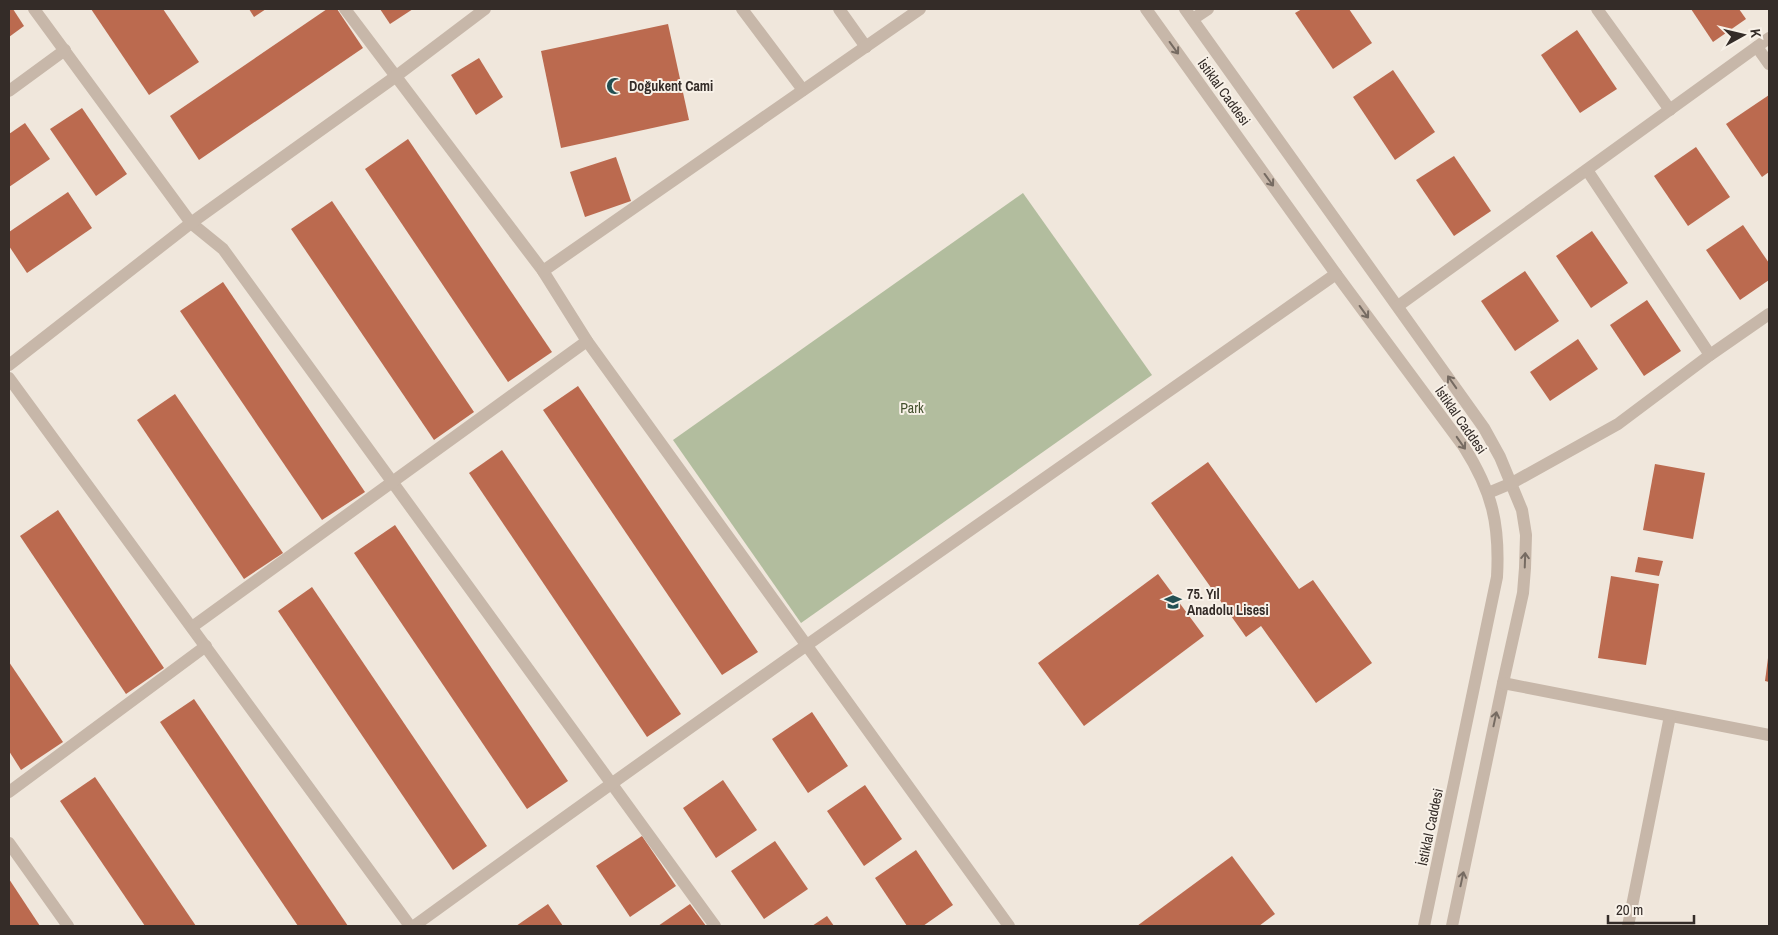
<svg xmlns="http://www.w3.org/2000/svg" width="1778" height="935" font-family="'Archivo Narrow',sans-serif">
<rect width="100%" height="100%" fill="#f0e7dc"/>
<polygon fill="#b2bd9e" points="1023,193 1152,375 801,623 673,440"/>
<g fill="#bb6a4f">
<polygon points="9,9 13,9 24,26 9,37"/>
<polygon points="91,9 163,9 199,62 149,95"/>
<polygon points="249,9 266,9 254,17"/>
<polygon points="327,9 337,9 363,48 199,160 170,116"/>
<polygon points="380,9 413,9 390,24"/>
<polygon points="1302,9 1349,9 1372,43 1333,69 1295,13"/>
<polygon points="1691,9 1739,9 1746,19 1713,42"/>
<polygon points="668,24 689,120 561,148 541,51"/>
<polygon points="1577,30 1617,89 1580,113 1541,55"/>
<polygon points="479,58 503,97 476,115 451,75"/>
<polygon points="1393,70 1435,132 1395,160 1353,97"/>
<polygon points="1769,95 1769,172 1762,177 1726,124"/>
<polygon points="82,108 127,174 96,196 50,129"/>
<polygon points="25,123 50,159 9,187 9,134"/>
<polygon points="408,139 552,352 508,382 365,169"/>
<polygon points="1696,147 1730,197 1688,226 1654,176"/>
<polygon points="1454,156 1491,211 1454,236 1416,180"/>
<polygon points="616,157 631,201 585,217 570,172"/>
<polygon points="68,192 92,228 27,273 9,246 9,232"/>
<polygon points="332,201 474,412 434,440 291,229"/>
<polygon points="1743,225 1769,263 1769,280 1740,300 1706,250"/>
<polygon points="1592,231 1628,283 1591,308 1556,256"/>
<polygon points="1525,271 1559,321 1515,351 1481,301"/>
<polygon points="223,282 365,492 322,520 180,311"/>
<polygon points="1647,300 1681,351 1644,376 1610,325"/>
<polygon points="1578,339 1598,369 1550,401 1530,372"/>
<polygon points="578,386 758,652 722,675 543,410"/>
<polygon points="175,394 283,553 244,579 137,420"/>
<polygon points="502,450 681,714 647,737 469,473"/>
<polygon points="1208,462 1299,589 1313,580 1372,663 1316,703 1261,626 1246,637 1151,503"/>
<polygon points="1655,464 1705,473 1693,539 1643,530"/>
<polygon points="58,510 164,668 126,694 20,536"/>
<polygon points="395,525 568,781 527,809 354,553"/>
<polygon points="1638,557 1663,561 1659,576 1635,572"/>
<polygon points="1158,574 1204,636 1084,726 1038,663"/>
<polygon points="1611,576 1659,584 1646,665 1598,658"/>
<polygon points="312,587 487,846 453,870 278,611"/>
<polygon points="1768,658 1769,659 1769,682 1765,681"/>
<polygon points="9,662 63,742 21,770 9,751"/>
<polygon points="194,699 348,926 298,926 160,722"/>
<polygon points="812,712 848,766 808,793 772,739"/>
<polygon points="95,777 196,926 145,926 60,801"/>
<polygon points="723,780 757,830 716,858 683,808"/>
<polygon points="865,785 902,839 864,866 827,811"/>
<polygon points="642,836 676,886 630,917 596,866"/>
<polygon points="775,841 808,889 764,919 731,871"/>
<polygon points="916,850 953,905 923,926 907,926 875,878"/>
<polygon points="1232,856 1275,914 1259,926 1137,926"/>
<polygon points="9,879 40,926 9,926"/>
<polygon points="548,904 563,926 516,926"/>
<polygon points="690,904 706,926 658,926"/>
<polygon points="827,916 834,926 812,926"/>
</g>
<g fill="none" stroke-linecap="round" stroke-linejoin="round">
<g stroke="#c7b7a9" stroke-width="12">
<polyline points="34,9 191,223 223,249 715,926"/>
<polyline points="345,9 543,271 587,341 1009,926"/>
<polyline points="742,9 803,90"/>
<polyline points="839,9 866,47"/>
<path d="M1146 9 1336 274 1464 447C1492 491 1500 524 1497 577L1424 926"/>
<polyline points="1185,9 1484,428 1500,457 1522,510 1526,535 1525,568 1523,593 1503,683 1452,926"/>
<polyline points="1597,9 1670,110"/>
<polyline points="1193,19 1208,9"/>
<polyline points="1757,47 1769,64"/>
<polyline points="9,91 65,50"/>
<polyline points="1587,170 1710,355"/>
<polyline points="543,271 920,9"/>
<polyline points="1398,306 1769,38"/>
<polyline points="9,365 191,223 395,77 485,9"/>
<polyline points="9,378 410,926"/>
<polyline points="1488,493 1512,483 1618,424 1710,355 1769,314"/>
<polyline points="192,627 587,341"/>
<polyline points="1503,683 1769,735"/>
<polyline points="9,792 206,646"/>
<polyline points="9,843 68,926"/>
<path d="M414 926C718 705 1028 490 1336 274"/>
<polyline points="1628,926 1670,716"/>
</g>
</g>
<defs><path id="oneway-shaft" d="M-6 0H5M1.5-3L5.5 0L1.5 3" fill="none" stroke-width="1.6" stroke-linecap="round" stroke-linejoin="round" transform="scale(1.25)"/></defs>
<g stroke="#766b62">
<use href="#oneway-shaft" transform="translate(1174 48) rotate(54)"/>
<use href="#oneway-shaft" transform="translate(1269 180) rotate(54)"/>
<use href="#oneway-shaft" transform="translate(1364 312) rotate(54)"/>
<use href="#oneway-shaft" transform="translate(1452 382) rotate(-125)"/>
<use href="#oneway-shaft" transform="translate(1461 443) rotate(55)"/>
<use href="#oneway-shaft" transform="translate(1525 560) rotate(-88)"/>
<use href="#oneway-shaft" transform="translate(1495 719) rotate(-78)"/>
<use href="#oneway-shaft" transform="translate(1462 879) rotate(-78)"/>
</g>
<defs>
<g id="mosque-bare" transform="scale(1.35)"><path d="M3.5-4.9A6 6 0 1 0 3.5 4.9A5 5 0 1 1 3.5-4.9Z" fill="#224f52" stroke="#f8f1e8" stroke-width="2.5" paint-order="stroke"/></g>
<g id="school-bare" transform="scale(1.35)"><path d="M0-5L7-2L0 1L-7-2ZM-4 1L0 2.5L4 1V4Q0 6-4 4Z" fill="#224f52" stroke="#f8f1e8" stroke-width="2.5" paint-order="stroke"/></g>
</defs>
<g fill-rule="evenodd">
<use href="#mosque-bare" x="615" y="86"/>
<use href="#school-bare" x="1173" y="602"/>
</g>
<g text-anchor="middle" stroke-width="4" stroke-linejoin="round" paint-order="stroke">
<g font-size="14" font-weight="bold" fill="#342c28" stroke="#f8f1e8" text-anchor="start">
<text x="629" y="91">Doğukent Cami</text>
<text x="1187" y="599">75. Yıl<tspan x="1187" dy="16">Anadolu Lisesi</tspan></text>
</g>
<g font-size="14" fill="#342c28" stroke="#f8f1e8">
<text transform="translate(1224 92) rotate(54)" y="5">İstiklal Caddesi</text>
<text transform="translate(1461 420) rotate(55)" y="5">İstiklal Caddesi</text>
<text transform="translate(1430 827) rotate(-78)" y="5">İstiklal Caddesi</text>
</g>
<g font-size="14" fill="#44502e" stroke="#f8f1e8">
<text x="912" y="413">Park</text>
</g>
</g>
<rect width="1778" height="935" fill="none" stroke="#342c28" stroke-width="20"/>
<g transform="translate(1743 35) rotate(82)" stroke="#f8f1e8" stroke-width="4" paint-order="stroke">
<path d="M0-4L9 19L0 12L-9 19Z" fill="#342c28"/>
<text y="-8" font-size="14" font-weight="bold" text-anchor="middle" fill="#342c28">K</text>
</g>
<path d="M1608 915v8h86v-8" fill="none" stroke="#342c28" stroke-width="2.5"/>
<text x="1616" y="915" font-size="15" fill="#342c28" stroke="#f8f1e8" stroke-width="4" paint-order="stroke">20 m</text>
</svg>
